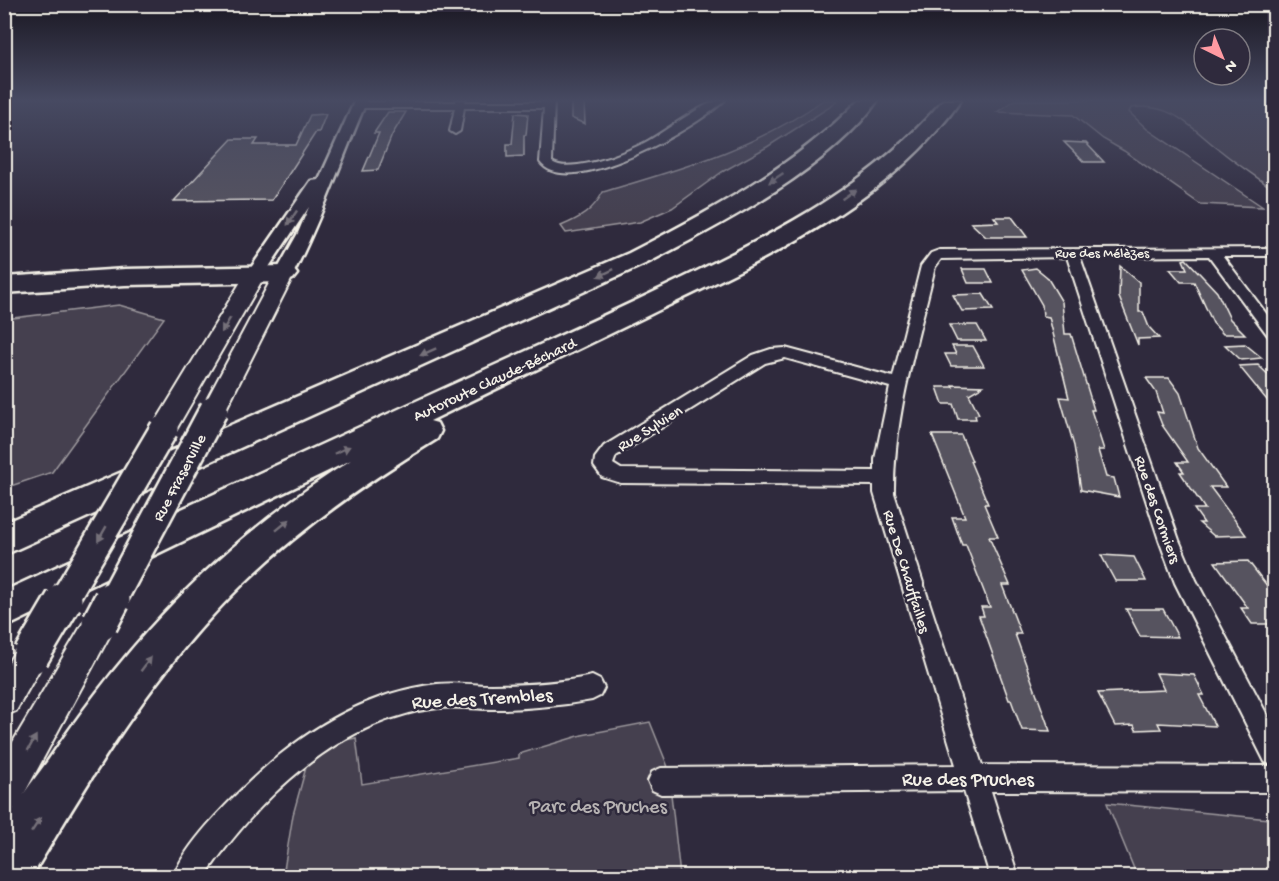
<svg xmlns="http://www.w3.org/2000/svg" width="1279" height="881" font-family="'Gochi Hand',sans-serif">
<rect width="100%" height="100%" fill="#2f2a3d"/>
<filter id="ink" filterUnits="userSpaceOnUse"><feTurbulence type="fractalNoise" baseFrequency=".0167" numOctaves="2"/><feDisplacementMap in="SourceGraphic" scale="12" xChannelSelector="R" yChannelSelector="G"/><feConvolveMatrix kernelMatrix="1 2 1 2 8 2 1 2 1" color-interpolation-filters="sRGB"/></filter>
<g filter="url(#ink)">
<g fill="#454050" stroke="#9c989c" stroke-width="1.5">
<path d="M823 100H837L833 105 767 147 722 172 672 208 640 222 566 233 561 226C580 218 593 211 603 192 680 169 757 148 823 100Z"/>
<path d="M1015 100H1274V190C1257 177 1238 165 1221 151 1193 130 1172 101 1131 108L1129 112 1147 129 1263 207 1200 204 1124 151 1103 139 1073 115 997 112Z"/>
<polygon points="119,305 164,318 52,472 5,488 5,319"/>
<polygon points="650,722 668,767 680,876 283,876 293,815 308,760 335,742 356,738 362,784 519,758 519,754 582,735"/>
<polygon points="1107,803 1269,819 1274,828 1274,876 1137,876"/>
</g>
<g fill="#56525f" stroke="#f4f1e8" stroke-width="1.5">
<polygon points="571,100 584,100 585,124 571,118"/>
<polygon points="388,112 406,112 392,135 378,170 363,171 379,133 374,133"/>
<polygon points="515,113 528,114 526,135 524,135 524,156 507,157 507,144 512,144"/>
<polygon points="326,114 319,132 316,132 272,200 174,201 232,139 258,139 254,145 296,145 310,115"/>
<polygon points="1064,142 1086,143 1104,162 1084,162"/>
<polygon points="994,217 1012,217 1027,237 986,237 971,223 998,222"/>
<polygon points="1186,259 1217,292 1230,319 1245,334 1223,334 1213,323 1194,282 1181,282 1170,269 1187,269 1183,260"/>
<polygon points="1120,266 1139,282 1139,312 1143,312 1149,327 1159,338 1138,339 1138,345 1119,297"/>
<polygon points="1036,268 1047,277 1062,302 1065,334 1071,334 1094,410 1091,410 1104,450 1098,450 1106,477 1114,478 1119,497 1081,490 1074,446 1060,397 1069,398 1049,317 1043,316 1042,305 1022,270"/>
<polygon points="962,269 986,269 993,283 968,283"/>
<polygon points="983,294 993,310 962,311 953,295"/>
<polygon points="949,325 977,325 986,341 957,341"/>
<polygon points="1245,344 1262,358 1241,360 1225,345"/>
<polygon points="952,346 973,346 984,366 951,366 945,354 956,354"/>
<polygon points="1258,365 1275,381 1275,410 1239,366"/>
<polygon points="1146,378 1169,378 1180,393 1198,448 1226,487 1210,487 1246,535 1214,536 1199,523 1204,523 1194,509 1205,509 1180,472 1184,472 1177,462 1188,462 1162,425 1157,412 1163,413 1156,392"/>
<polygon points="952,385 983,386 969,394 979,414 975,415 976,419 958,419 953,404 943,404 937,387 953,387"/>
<polygon points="932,435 961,435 972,461 970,461 988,504 984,504 998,537 989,537 1010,585 1002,585 1021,634 1015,634 1050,731 1022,730 1011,700 1009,700 979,616 984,616 981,607 990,607 966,545 962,545 952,517 965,517"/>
<polygon points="1101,555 1134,557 1146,581 1115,581"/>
<polygon points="1248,561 1275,596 1275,624 1252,624 1241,608 1248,608 1215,562"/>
<polygon points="1126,609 1163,609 1178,637 1140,636"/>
<polygon points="1156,673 1194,675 1204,695 1199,695 1215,726 1158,723 1161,729 1136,730 1134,725 1115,726 1098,693 1164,690"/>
</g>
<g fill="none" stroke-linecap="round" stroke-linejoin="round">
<g stroke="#f4f1e8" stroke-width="4">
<g id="minor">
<path d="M456 100H466L465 102H544V100H554L552 162C559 167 569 166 578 165 602 162 623 153 644 143 664 133 707 98 725 100 699 126 569 202 540 162L544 108H464L460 131 455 134 450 131 455 108H359L354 105 359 102H456Z"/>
<path d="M1274 248V256H1223L1274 324V339L1269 337 1209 256 1080 257 1179 540 1196 580 1274 728V766L1265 762 1175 583 1159 540 1067 257 941 259 935 267C918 340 893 417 894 493L982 765 1274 766V792L991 791 1018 876H990L964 791 661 794 652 790 648 781 652 772 661 768 956 765 874 493V485L621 483 602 477 594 466 595 458 604 446 753 355 771 349 785 348 893 377 921 266 931 253 939 250ZM785 358 890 387 875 459V471L621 469 613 464 616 456 765 363Z"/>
<path d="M592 676 600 680 604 688 600 696 592 700C559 706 526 709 492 709 474 709 456 706 438 708 339 719 259 798 205 876H174C183 849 216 815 237 794 291 739 359 693 437 684 455 682 474 685 492 685 526 685 559 683 592 676Z"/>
</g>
</g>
<g stroke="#f4f1e8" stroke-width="5">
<path id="tertiary" d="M355 100H367C342 158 322 218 293 274L290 278H278L275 274 298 233 309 207 261 279H249L246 275 311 181 319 180Z"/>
</g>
<g stroke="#f4f1e8" stroke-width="4">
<g id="secondary">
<polygon points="284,268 291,270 294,274 226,409 223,415 214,417 205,415 202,409 274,274 277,270"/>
<polygon points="255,269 262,271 265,275 173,435 164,438 155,435 151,429 155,423 245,275 248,271"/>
<polygon points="100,609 111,613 116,623 111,633 17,807 4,813 4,757 89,613"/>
<path d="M31 641 43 645 47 656 16 711 4 716C4 686 0 653 31 641Z"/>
</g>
</g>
<g stroke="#f4f1e8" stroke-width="5">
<g id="motorway">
<path d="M859 100H878C830 169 720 225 647 263L4 555V523L629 253C712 210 794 167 859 100Z"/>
<path d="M943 100H961C888 205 762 260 651 314 577 350 504 385 430 421L437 423 441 431 437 439C368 481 302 527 244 583 157 667 93 773 32 876H4C4 861 1 841 4 826 7 815 38 774 47 762 133 634 221 543 351 460L4 628V591C159 520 312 448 467 378 540 345 613 312 685 277 782 230 873 183 943 100Z"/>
<polygon points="284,266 293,269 297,274 293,279 284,282 125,285 4,293 4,277 125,269"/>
</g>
</g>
<use href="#minor" fill="#2f2a3d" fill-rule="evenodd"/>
<use href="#tertiary" fill="#2f2a3d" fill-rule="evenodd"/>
<use href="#secondary" fill="#2f2a3d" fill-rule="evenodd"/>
<use href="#motorway" fill="#2f2a3d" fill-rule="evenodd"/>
<g stroke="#f4f1e8" stroke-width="32" stroke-linecap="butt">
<g id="secondary-bridge-far1">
<polyline points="63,601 164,429"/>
<polyline points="112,601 214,409"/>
</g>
</g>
<g stroke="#f4f1e8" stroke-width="40" stroke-linecap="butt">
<g id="secondary-bridge">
<polyline points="100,623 112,600"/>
<polyline points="31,656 64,600"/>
</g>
</g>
<use href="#secondary-bridge-far1" stroke="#2f2a3d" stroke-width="27"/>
<use href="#secondary-bridge" stroke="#2f2a3d" stroke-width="35"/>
</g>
<defs><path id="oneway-solid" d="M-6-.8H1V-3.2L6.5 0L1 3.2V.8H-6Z" transform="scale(1.5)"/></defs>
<g fill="#747079">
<use href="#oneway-solid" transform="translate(776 178) rotate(146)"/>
<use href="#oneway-solid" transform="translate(849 194) rotate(-35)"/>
<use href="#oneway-solid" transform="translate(292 218) rotate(124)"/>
<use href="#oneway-solid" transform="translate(606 273) rotate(155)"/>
<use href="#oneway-solid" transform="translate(226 325) rotate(121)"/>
<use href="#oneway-solid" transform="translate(428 352) rotate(156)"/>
<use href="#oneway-solid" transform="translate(342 450) rotate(-25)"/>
<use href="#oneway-solid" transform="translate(283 525) rotate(-39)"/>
<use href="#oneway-solid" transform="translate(102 534) rotate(120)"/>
<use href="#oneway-solid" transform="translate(146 664) rotate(-53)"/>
<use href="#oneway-solid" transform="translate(32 743) rotate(-61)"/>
<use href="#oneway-solid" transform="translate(36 825) rotate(-57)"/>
</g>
</g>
<linearGradient id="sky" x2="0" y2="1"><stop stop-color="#1a1722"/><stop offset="0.45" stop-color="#474a62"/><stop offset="1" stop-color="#474a62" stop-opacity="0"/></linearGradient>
<rect width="1279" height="223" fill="url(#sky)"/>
<g text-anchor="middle" stroke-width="5" stroke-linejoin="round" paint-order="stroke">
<g font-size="14" fill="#f4f1e8" stroke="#2f2a3d">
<text x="1102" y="257">Rue des Mélèzes</text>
</g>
<g font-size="16" fill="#f4f1e8" stroke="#2f2a3d">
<text transform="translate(494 378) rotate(-25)" y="6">Autoroute Claude-Béchard</text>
<text transform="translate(649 427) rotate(-32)" y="6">Rue Sylvien</text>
<text transform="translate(178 477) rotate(-62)" y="6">Rue Fraserville</text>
<text transform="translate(1159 509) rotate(71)" y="6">Rue des Cormiers</text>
<text transform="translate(908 571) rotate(73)" y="6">Rue De Chauffailles</text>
</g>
<g font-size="20" fill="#f4f1e8" stroke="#2f2a3d">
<text transform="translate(482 697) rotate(-3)" y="7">Rue des Trembles</text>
<text x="968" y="785">Rue des Pruches</text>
</g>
<g font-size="20" fill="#b7b3b3" stroke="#2f2a3d">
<text x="598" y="812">Parc des Pruches</text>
</g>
</g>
<rect width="1279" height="881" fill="none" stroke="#2f2a3d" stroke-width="24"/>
<rect x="12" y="12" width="1255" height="857" fill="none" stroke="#f4f1e8" stroke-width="2" filter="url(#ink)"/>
<g transform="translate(1222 57) rotate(137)"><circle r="28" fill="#2f2a3d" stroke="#7e7a81" stroke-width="1.5"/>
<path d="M0-4.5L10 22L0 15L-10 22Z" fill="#ff9aa2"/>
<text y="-9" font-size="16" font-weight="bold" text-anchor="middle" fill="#f4f1e8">N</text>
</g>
</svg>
